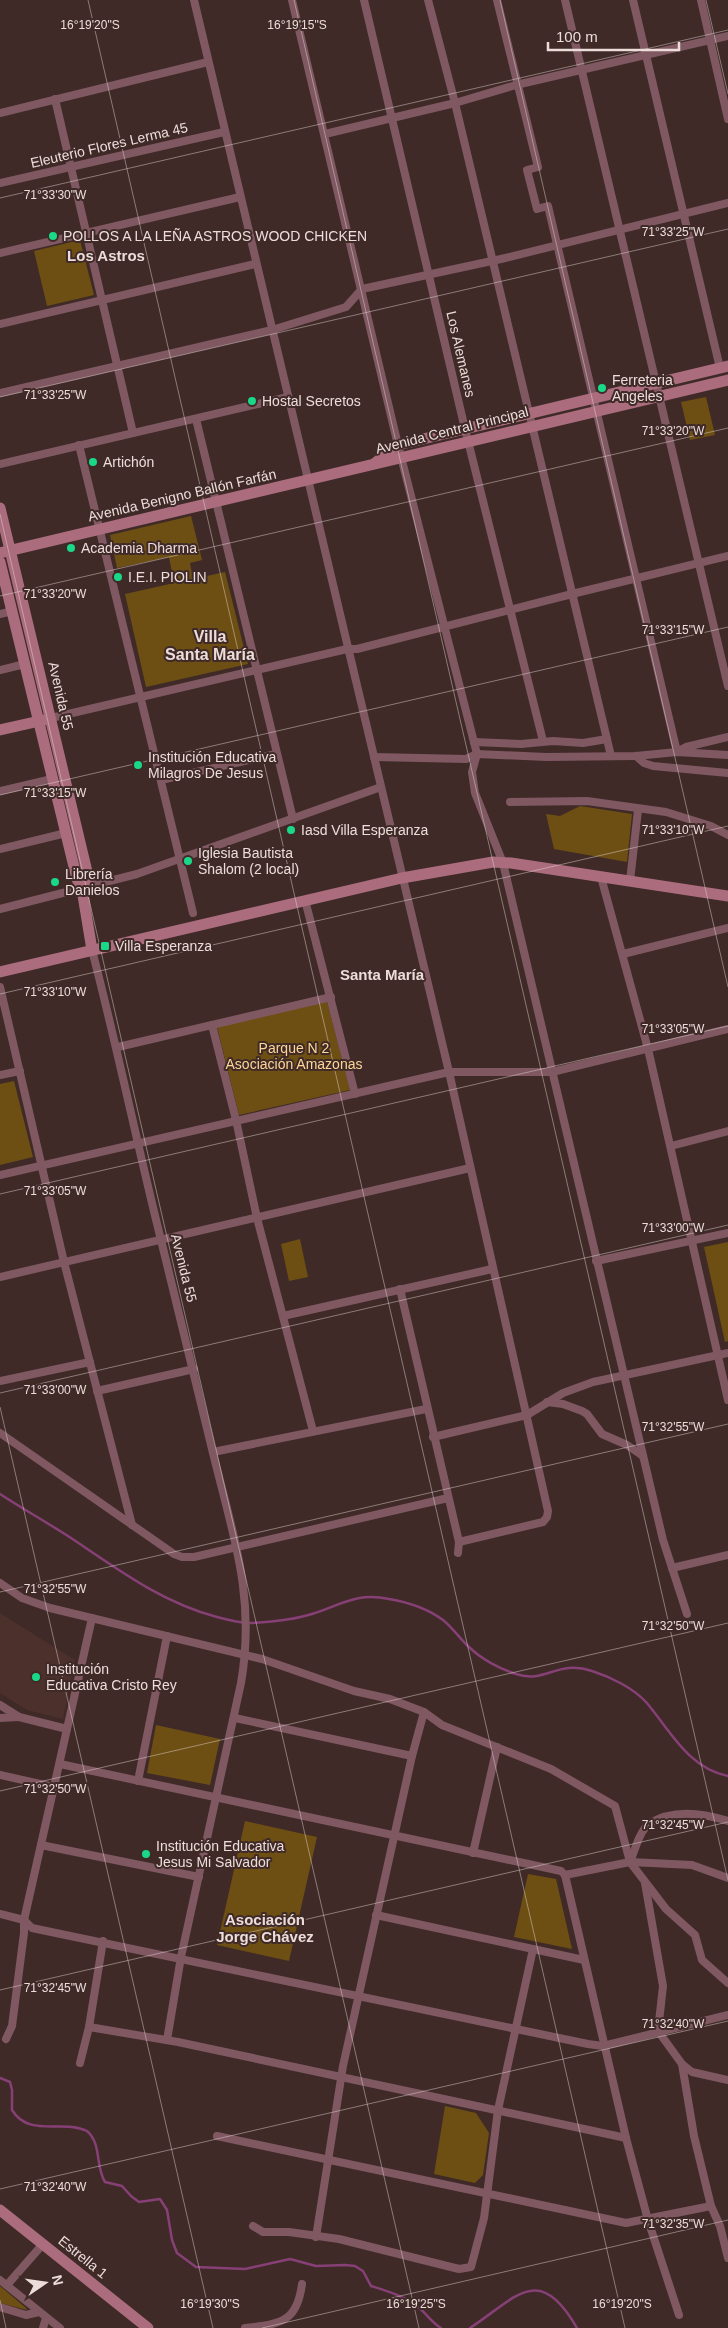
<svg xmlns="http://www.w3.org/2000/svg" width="728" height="2328" font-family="Helvetica,sans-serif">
<rect width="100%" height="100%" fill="#3f2a27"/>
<polygon fill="#4c302c" points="0,1613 75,1660 63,1719 27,1710 0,1693"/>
<g fill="#6d4f13">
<polygon points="80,240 94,295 47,306 34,251"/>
<polygon points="706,397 715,435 690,440 681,402"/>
<polygon points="191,516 202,560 190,563 193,579 225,572 248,664 146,687 125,594 174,583 169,557 117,568 110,535"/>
<polygon points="580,806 632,814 627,862 554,849 546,814 560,816"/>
<polygon points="327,1001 350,1090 239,1115 217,1027"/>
<polygon points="14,1081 33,1157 0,1165 0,1084"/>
<polygon points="300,1239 308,1277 289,1281 281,1244"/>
<polygon points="728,1242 728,1341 725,1342 704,1247"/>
<polygon points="156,1725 220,1739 210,1785 147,1773"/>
<polygon points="245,1821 317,1837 289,1961 217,1945"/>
<polygon points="528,1874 556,1879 572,1949 514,1937"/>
<polygon points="445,2106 476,2113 489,2133 483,2175 475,2183 434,2174"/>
<polygon points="0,2286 26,2308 27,2310 0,2303"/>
</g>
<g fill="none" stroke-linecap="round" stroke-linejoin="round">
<g stroke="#864076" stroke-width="2.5">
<path d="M0 1494C23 1509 48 1523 71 1538 119 1570 161 1602 217 1617 228 1620 239 1623 250 1623 270 1622 293 1620 312 1614 341 1605 356 1592 389 1599 407 1602 428 1609 443 1620 453 1628 460 1639 469 1647 481 1659 500 1669 516 1674 546 1684 557 1659 592 1671 611 1677 633 1688 646 1702 670 1730 688 1768 728 1776"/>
<path d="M0 2078 10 2082 12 2090V2110C29 2138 63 2119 87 2131 102 2144 95 2166 105 2182L122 2186 131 2196 139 2202 160 2199 167 2210 172 2240 177 2253 196 2267 245 2269 290 2259 316 2266 345 2265 355 2266 363 2271 371 2286C387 2291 404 2296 418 2307 427 2314 431 2322 441 2328"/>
<path d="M470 2328C516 2298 539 2261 577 2328"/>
</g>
<g stroke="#7f5862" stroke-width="8">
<polyline points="194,0 449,1072 548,1511 547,1517 543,1522 459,1542"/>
<polyline points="292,0 398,445 477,754 472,772 475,793 503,863 663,1540 687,1614"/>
<polyline points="364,0 465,429 543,741"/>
<polyline points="428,0 455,103 611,756"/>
<polyline points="497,0 538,167 527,170 537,209 548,206 677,752 686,747 728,737"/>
<polyline points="565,0 728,686"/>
<polyline points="633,0 720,368"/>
<polyline points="701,0 728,119"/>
<polyline points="55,99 133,433"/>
<polyline points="0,113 208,62"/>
<polyline points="325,134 455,103 516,85 728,36"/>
<polyline points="0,183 224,132"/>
<polyline points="0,253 240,197"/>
<polyline points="0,324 255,264"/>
<polyline points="0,393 272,330 346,307 362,289 501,259 728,203"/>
<polyline points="196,419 293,819"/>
<polyline points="79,445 193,913"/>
<polyline points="0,464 288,397"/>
<polyline points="0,614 12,611"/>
<polyline points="0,670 25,664"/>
<polyline points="51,718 347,649 357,649 572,594 728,556"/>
<polyline points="474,742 521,744 553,741 583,743 607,739"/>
<polyline points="636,756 644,763 653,766 728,773"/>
<polyline points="374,757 466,759 477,754 546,757 636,756 677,752 728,755"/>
<polyline points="161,780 276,754"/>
<polyline points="0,791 52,779"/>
<polyline points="510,802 587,801 666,812 711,826 728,835"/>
<polyline points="0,849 66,833"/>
<polyline points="601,877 648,1049 728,1400"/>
<polyline points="630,881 638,810"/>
<polyline points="305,900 355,1094"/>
<polyline points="0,909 137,874 381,787"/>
<path d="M92 950C117 1046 137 1144 161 1240 178 1311 196 1382 213 1453 233 1535 256 1597 241 1683L181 1957 167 2040"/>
<polyline points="623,954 728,928"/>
<polyline points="0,987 64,1262 132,1525"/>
<polyline points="212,1025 236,1120 257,1218 313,1431"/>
<polyline points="118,1047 331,997"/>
<polyline points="0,1075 20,1071"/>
<polyline points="671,1146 728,1131"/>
<polyline points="0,1175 449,1072 552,1072 728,1029"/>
<polyline points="596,1261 728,1233"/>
<polyline points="0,1277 470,1168"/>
<polyline points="400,1289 459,1542 458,1553"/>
<polyline points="283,1316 492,1269"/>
<polyline points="0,1381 90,1362"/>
<polyline points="97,1391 194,1369"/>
<polyline points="547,1402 563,1404 582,1411 587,1414 602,1434 627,1445 643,1456"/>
<polyline points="0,1433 174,1554 182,1557 194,1557 448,1498"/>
<polyline points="433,1437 527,1415 563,1393 593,1382 728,1353"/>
<polyline points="213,1452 426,1409"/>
<polyline points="672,1568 728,1555"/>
<polyline points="0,1583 22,1598 50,1608 262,1659 354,1691 390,1699 424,1712 442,1725 551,1769 615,1806 630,1862 666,1909 695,1935 702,1960 728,1983"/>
<polyline points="0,1705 19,1717 67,1729"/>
<polyline points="0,1718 19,1717"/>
<polyline points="235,1718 412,1756"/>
<polyline points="60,1764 561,1871 565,1875 626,2138 648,2220 679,2315"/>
<polyline points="0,1775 54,1787"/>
<polyline points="138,1781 167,1636"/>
<polyline points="41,1845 199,1877"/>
<polyline points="473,1853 497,1747"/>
<path d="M630 1862C635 1850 639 1832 649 1824 673 1808 703 1813 728 1821"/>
<polyline points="565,1875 630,1862 692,1865 728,1878"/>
<polyline points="645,1883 663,1986 658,2031 682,2064 694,2136 711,2206 720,2226 728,2258"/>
<polyline points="0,1914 24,1920 32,1928 588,2044 603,2046 728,2015"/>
<polyline points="376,1915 584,1960"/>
<polyline points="89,2027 178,2042 626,2138"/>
<polyline points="6,2039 12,2026 24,1933 24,1920 92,1618"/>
<polyline points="80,2063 89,2027 103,1941"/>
<polyline points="682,2064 692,2072 728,2080"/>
<polyline points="217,2136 626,2223 711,2206"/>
<polyline points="253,2226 263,2232 289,2232 339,2239 459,2269 471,2267 484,2218 498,2110 533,1949"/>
<polyline points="316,2237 343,2066 412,1756 424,1712"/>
<polyline points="0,2280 60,2328"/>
<polyline points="7,2285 43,2244"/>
<polyline points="0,2307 26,2315 39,2312"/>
<polyline points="43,2328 46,2318"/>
<path d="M245 2328C280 2324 297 2323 302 2284"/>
</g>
<g stroke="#ab6d7e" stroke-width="11">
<polyline points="375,463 398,445 728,366"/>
<polyline points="0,508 89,880 82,889"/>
<polyline points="0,553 728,380"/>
<polyline points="0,562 77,879 82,889 92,950"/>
<polyline points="0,730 44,720"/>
<polyline points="0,972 402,878 493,862 511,863 728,896"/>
<polyline points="0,2210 148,2328"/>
</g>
</g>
<path fill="none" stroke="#ecdddb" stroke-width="1" stroke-opacity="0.45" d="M88 0 625 2328M294 0 728 1880M500 0 728 987M706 0 728 94M0 198 728 30M0 397 728 229M0 514 419 2328M0 596 728 428M0 795 728 627M0 994 728 826M0 1194 728 1026M0 1393 728 1225M0 1407 213 2328M0 1592 728 1424M0 1791 728 1623M0 1990 728 1822M0 2189 728 2021M0 2300 6 2328M262 2328 728 2220"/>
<g fill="#19d989" stroke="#3f2a27" stroke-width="2">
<circle cx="53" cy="236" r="5"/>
<circle cx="602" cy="388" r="5"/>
<circle cx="252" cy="401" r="5"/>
<circle cx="93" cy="462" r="5"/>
<circle cx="71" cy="548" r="5"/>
<circle cx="118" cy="577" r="5"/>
<circle cx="138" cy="765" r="5"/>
<circle cx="291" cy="830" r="5"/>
<circle cx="188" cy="861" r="5"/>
<circle cx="55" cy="882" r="5"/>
<rect x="100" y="941" width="10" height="10" rx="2.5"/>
<circle cx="36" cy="1677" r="5"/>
<circle cx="146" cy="1854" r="5"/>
</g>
<g text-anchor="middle" stroke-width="4" stroke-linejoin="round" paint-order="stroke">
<g font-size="14" fill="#ecdddb" stroke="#3f2a27">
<text transform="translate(109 145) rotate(-13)" y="5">Eleuterio Flores Lerma 45</text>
<text transform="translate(461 354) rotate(77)" y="5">Los Alemanes</text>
<text transform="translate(452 430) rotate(-14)" y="5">Avenida Central Principal</text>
<text transform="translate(182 495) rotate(-13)" y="5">Avenida Benigno Ballón Farfán</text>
<text transform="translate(61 696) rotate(77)" y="5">Avenida 55</text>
<text transform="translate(184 1268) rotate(76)" y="5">Avenida 55</text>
<text transform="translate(83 2257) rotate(39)" y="5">Estrella 1</text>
</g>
<g font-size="14" fill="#ecdddb" stroke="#3f2a27" text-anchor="start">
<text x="63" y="241">POLLOS A LA LEÑA ASTROS WOOD CHICKEN</text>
<text x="612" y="385">Ferreteria<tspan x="612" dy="16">Angeles</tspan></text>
<text x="262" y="406">Hostal Secretos</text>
<text x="103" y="467">Artichón</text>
<text x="81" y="553">Academia Dharma</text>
<text x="128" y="582">I.E.I. PIOLIN</text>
<text x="148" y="762">Institución Educativa<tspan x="148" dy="16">Milagros De Jesus</tspan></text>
<text x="301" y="835">Iasd Villa Esperanza</text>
<text x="198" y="858">Iglesia Bautista<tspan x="198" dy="16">Shalom (2 local)</tspan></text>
<text x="65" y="879">Librería<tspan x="65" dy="16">Danielos</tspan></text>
<text x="115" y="951">Villa Esperanza</text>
<text x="46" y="1674">Institución<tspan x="46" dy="16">Educativa Cristo Rey</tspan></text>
<text x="156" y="1851">Institución Educativa<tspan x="156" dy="16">Jesus Mi Salvador</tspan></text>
</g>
<g font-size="14" fill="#fcd698" stroke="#3f2a27">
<text x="294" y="1053">Parque N 2<tspan x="294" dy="16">Asociación Amazonas</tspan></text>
</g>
<g font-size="15" font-weight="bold" fill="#ecdddb" stroke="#3f2a27">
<text x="106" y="261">Los Astros</text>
<text x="382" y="980">Santa María</text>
<text x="265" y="1925">Asociación<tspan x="265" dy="17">Jorge Chávez</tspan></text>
</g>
<g font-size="16" font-weight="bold" fill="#ecdddb" stroke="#3f2a27">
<text x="210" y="642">Villa<tspan x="210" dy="18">Santa María</tspan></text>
</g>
</g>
<g font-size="12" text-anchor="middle" fill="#ecdddb" stroke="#3f2a27" stroke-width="4" stroke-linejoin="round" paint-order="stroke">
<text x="90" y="29">16°19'20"S</text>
<text x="297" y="29">16°19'15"S</text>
<text x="55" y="199">71°33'30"W</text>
<text x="673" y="236">71°33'25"W</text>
<text x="55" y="399">71°33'25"W</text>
<text x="673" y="435">71°33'20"W</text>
<text x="55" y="598">71°33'20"W</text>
<text x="673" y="634">71°33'15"W</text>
<text x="55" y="797">71°33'15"W</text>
<text x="673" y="834">71°33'10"W</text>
<text x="55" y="996">71°33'10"W</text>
<text x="673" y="1033">71°33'05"W</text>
<text x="55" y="1195">71°33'05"W</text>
<text x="673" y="1232">71°33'00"W</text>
<text x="55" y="1394">71°33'00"W</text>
<text x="673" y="1431">71°32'55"W</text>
<text x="55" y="1593">71°32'55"W</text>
<text x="673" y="1630">71°32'50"W</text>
<text x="55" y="1793">71°32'50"W</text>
<text x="673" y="1829">71°32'45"W</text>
<text x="55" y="1992">71°32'45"W</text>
<text x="673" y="2028">71°32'40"W</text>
<text x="55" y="2191">71°32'40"W</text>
<text x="673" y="2228">71°32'35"W</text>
<text x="210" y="2308">16°19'30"S</text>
<text x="416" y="2308">16°19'25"S</text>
<text x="622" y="2308">16°19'20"S</text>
</g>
<g transform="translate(45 2283) rotate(77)" stroke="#3f2a27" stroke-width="4" paint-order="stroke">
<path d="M0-4L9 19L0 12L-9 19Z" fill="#ecdddb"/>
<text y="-8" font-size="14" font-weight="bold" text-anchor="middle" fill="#ecdddb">N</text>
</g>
<path d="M548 42v8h131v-8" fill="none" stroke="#ecdddb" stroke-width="2.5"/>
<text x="556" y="42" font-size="15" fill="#ecdddb" stroke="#3f2a27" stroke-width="4" paint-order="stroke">100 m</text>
</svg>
